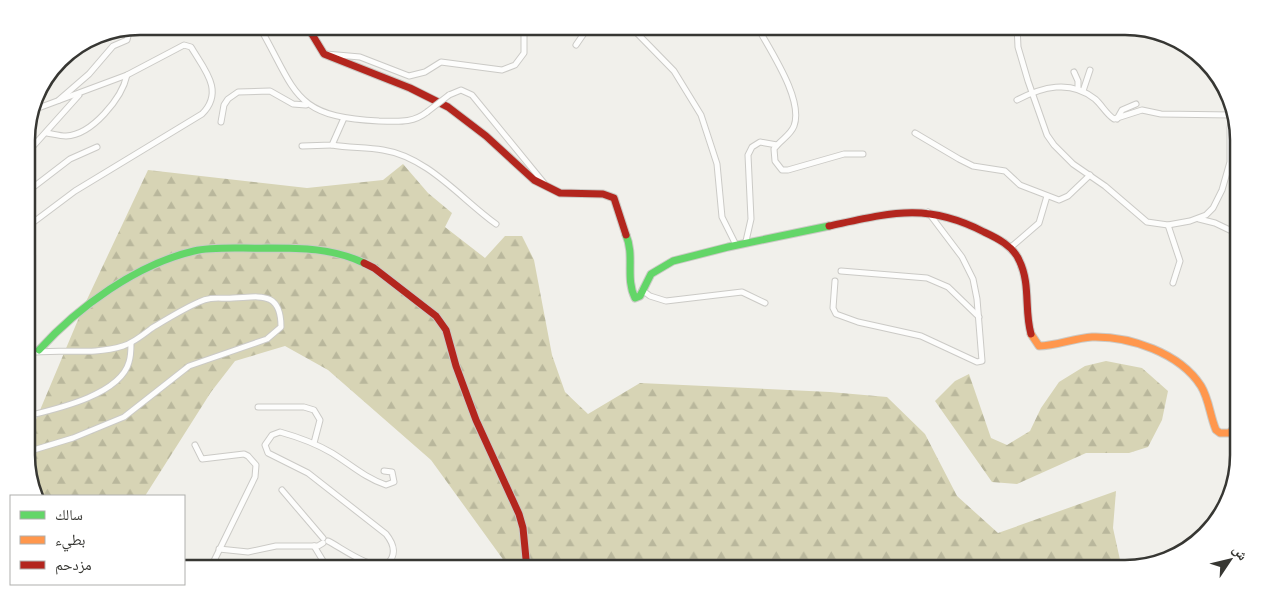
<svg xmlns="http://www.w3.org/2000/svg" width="1265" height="595" font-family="'Playfair Display','Noto Naskh Arabic',serif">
<defs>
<pattern id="forest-firs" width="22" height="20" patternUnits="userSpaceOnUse" patternTransform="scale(1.25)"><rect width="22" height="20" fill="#d7d4b5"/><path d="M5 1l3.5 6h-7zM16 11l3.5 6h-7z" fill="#b9b79c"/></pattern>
</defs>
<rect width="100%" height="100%" fill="#f1f0eb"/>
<g fill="url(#forest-firs)">
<polygon points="403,164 428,193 452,213 445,227 485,258 505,236 522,236 534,260 552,355 565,392 588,414 640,383 830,392 887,397 925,434 957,496 998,533 1116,491 1113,528 1122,569 510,569 431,460 328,370 285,346 235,361 211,392 145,496 38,496 27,470 27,441 83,308 148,170 307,188 383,180"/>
<polygon points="1106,361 1142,368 1168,391 1162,420 1148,447 1129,453 1086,453 1017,484 992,482 935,401 955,381 969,374 991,438 1007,445 1030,431 1041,408 1059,382 1085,366"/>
</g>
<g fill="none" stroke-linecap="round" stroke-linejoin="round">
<g stroke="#cbcac6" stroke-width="7">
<g id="street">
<path d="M259 26C297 92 292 117 379 121 396 121 412 124 427 112"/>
<polyline points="340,26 373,26"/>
<polyline points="630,26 674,71 701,115 717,164 722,217 735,243"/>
<path d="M757 26C769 49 804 99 794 126 790 136 780 140 774 149L775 161 782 170H788L844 154H863"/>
<polyline points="1017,26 1018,47 1028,81 1047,135 1054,145 1073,164 1105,186 1147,222 1168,225 1190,221 1206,215 1213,208 1222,190 1230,162 1230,128 1233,114"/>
<polyline points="576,45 589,26"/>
<polyline points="326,54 360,57 409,76 425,72 441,62 502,70 515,65 524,53 524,35 519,26"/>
<polyline points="1074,72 1078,81 1078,89"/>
<polyline points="1083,91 1090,70"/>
<polyline points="449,95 461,90 472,95 544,183"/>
<polyline points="59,100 89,74 113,46 127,40 130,28"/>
<path d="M1017 100C1042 87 1070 79 1095 99 1102 105 1106 114 1114 119L1142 110 1161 114 1232 115"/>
<polyline points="1117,119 1122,110 1136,104"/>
<polyline points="221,122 224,105 228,99 238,92 270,91 293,104 306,105"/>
<path d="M47 133C53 134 60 136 66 136 92 135 122 98 127 75"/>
<polyline points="915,133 959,159 973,166 1005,171 1020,185 1059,200 1068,196 1090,175"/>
<path d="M332 145C349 148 366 147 383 150 428 157 461 199 496 224"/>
<polyline points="302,146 332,145 344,118"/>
<polyline points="27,153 79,95"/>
<polyline points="27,192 70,159 97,147"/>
<polyline points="1199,219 1215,223 1238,234"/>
<polyline points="1168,225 1180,261 1173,283"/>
<path d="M27 227 75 191 202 114C225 91 204 69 191 47L184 45 127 75 33 110"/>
<polyline points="746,241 751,219 748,155 752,147 760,142 777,145"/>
<polyline points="1010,248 1039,223 1047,196"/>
<polyline points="841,271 927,278 948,287 979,317"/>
<polyline points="835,281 833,308 836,314 858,322 921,336 977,362 982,361 977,299 973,279 962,257 928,212"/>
<polyline points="642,290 650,296 666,301 742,292 765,303"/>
<path d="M27 353C58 348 92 356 123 346 133 343 143 335 152 328 167 319 183 309 199 302 211 296 220 299 233 298 259 297 281 290 281 327L267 339 189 366 124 417 73 438 27 452"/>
<polyline points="258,407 304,407 314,410 320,420 314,443"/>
<path d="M27 416C56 409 120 395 129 362 131 356 131 349 131 343"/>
<polyline points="195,445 202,459 244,454 248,456 256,465 255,477 210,569"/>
<polyline points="282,490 323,538"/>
<path d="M328 541C342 548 372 571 387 564 397 555 394 544 386 534L308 473 268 453 265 445 272 435 280 432C298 437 315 443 332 453 350 464 365 478 386 485L394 482 392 472 384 471"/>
<polyline points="314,546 328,569"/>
<polyline points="219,549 248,552 276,546 318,546 323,543"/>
</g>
</g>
<g stroke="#cbcac6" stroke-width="9">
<g id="fast">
<path d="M626 235C635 256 625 278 635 298L640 296 651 274 673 261 728 247 829 226"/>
<path d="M39 350C78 307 137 264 194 251 215 246 245 249 267 248 300 248 333 248 364 263"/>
</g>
</g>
<g stroke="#cbcac6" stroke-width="9">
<path id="slow" d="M1031 334 1039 346C1057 346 1074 338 1092 337 1130 336 1180 353 1201 386 1209 399 1210 416 1216 430L1220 433H1229L1239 424"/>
</g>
<g stroke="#cbcac6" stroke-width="9">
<g id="jam">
<polyline points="307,26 324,54 410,88 448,107 486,136 534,180 560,193 603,194 614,198 626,235"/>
<path d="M829 226C890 213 926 202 984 232 997 238 1013 246 1019 260 1031 284 1024 310 1031 334"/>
<polyline points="364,263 374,268 436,316 446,330 456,366 476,420 519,514 523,528 527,569"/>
</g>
</g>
<use href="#street" stroke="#fdfdfc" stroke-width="5"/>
<use href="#fast" stroke="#63d668" stroke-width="7"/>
<use href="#slow" stroke="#ff974d" stroke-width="7"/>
<use href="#jam" stroke="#b3261e" stroke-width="7"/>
<g stroke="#cbcac6" stroke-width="7" stroke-linecap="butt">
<polyline id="street-bridge" points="427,112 449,95"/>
</g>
<use href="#street-bridge" stroke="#fdfdfc" stroke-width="5"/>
</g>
<path d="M0 0H1265V595H0ZM140 35H1125A105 105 0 0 1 1230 140V455A105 105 0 0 1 1125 560H140A105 105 0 0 1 35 455V140A105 105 0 0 1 140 35Z" fill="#fff" fill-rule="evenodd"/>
<path fill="none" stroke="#373733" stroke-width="2.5" d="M140 35H1125A105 105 0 0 1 1230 140V455A105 105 0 0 1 1125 560H140A105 105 0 0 1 35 455V140A105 105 0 0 1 140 35Z"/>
<rect x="10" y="495" width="175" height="90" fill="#ffffff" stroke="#afafad"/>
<rect x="20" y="511" width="25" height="8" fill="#63d668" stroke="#afafad"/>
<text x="55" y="520" font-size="15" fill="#373733">سالك</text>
<rect x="20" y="536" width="25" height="8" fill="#ff974d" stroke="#afafad"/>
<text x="55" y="545" font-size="15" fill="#373733">بطيء</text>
<rect x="20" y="561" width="25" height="8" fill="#b3261e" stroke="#afafad"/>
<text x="55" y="570" font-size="15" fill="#373733">مزدحم</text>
<g transform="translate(1230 560) rotate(55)" stroke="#ffffff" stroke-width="4" paint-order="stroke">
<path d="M0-4L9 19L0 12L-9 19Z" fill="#373733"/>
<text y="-8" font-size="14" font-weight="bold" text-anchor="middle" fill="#373733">ش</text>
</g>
</svg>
